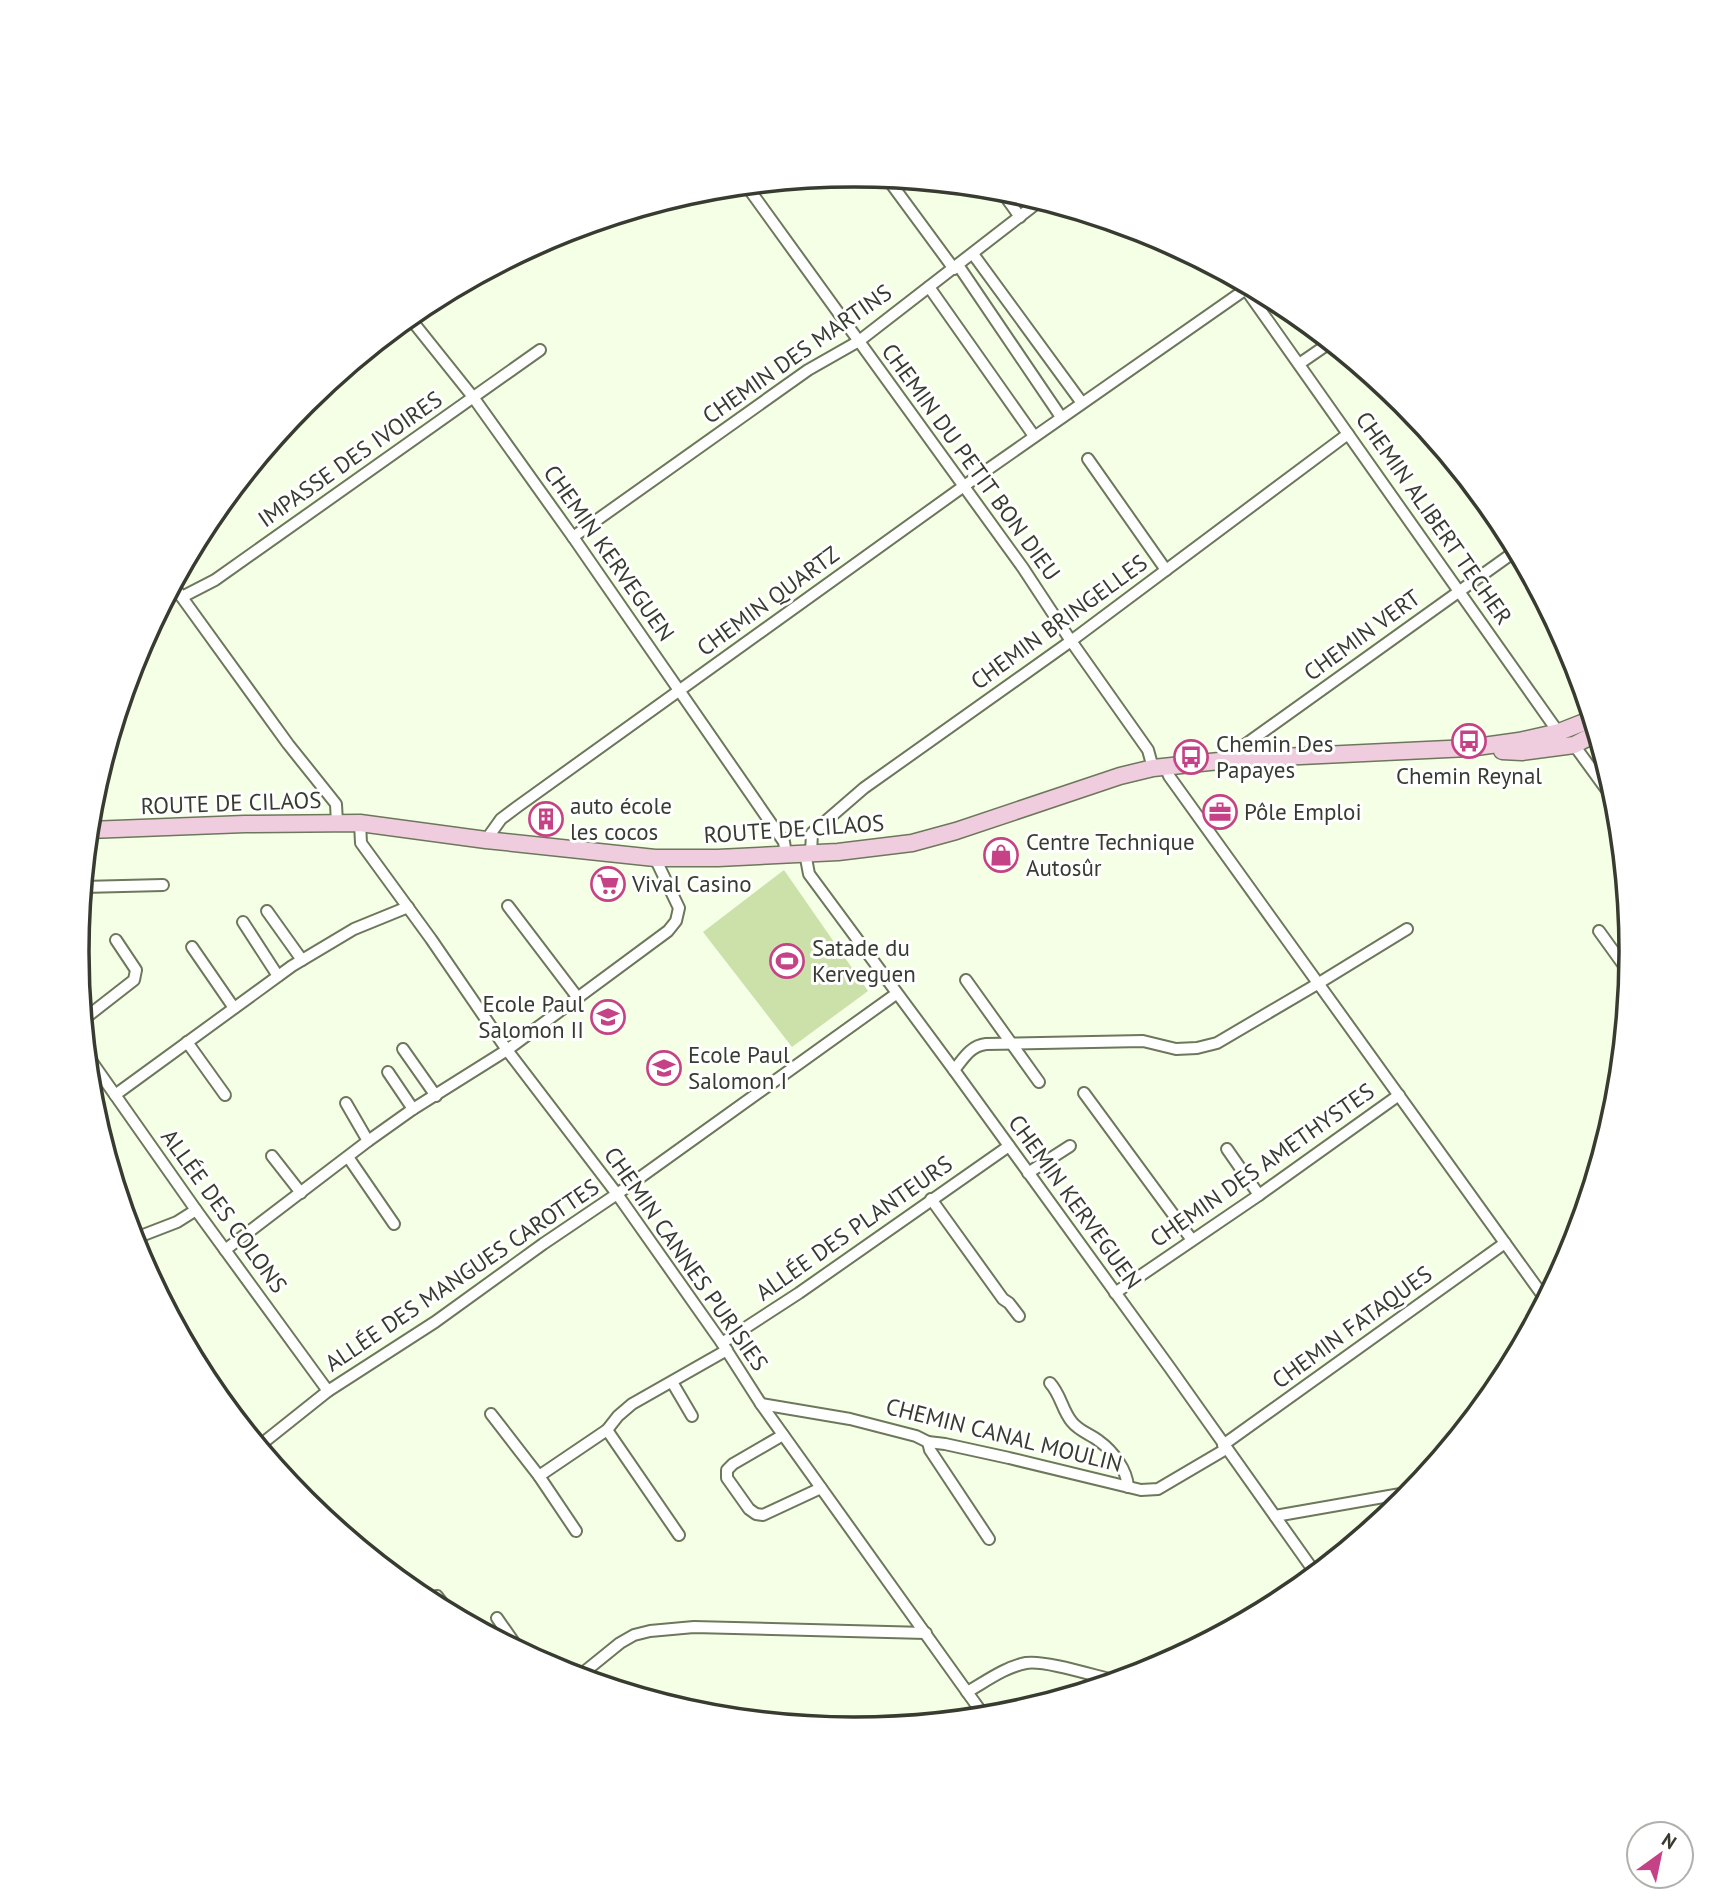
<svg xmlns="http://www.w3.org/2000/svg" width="1709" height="1904" font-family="'PT Sans',sans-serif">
<rect width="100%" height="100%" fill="#f5ffe6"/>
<polygon fill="#cce0aa" points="784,870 868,991 792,1047 703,932"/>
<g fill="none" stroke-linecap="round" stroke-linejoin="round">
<g stroke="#6d775c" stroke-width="14">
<g id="street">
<polyline points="887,178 954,269"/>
<polyline points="746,185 1023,568 1071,641 1148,750 1153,768"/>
<polyline points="1000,189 1020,217"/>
<polyline points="973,254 1082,403"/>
<polyline points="958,265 1061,417"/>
<polyline points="1240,281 1561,736"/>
<polyline points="929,287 1034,436"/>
<polyline points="409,317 473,397 573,537 784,842 786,854"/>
<polyline points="1299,364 1331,342"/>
<polyline points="1088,459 1166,570"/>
<polyline points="573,537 808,370 859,341 1041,200"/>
<polyline points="173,585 288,744 336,804 337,823"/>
<polyline points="182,597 215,580 540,350"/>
<polyline points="1574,745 1617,804"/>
<polyline points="1238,759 1237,753 1246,744 1517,550"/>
<polyline points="1165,766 1169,776 1546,1300"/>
<polyline points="360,823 361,843 431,939 507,1050 617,1194 722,1343 761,1404 985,1717"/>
<polyline points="486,840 501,819 517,807 964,486 1246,289"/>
<polyline points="805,853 809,874 954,1070 1170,1368 1316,1574"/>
<polyline points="811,853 812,833 864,788 1071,641 1348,434"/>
<polyline points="83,887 163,885"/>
<polyline points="508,906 578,998"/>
<polyline points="267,911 302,960"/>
<polyline points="243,922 278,976"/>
<polyline points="1599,931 1630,974"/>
<polyline points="192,947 234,1008"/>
<polyline points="966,980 1039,1082"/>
<polyline points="84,1019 134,980 136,970 116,940"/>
<polyline points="187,1042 225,1095"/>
<polyline points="403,1049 436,1096"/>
<polyline points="87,1055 196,1210 328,1391"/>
<path d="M954 1070C964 1058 970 1046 986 1044L1143 1041 1176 1049 1197 1048 1217 1043 1319 983 1407 929"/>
<polyline points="388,1072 413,1109"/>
<polyline points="1084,1093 1192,1240"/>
<polyline points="115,1095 292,966 354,929 408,907"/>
<polyline points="346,1103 368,1141"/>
<polyline points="1227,1149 1259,1195"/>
<polyline points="272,1156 301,1193"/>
<polyline points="348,1157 394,1224"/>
<polyline points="1028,1173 1070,1146"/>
<polyline points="931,1199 1003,1299 1009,1303 1019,1316"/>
<polyline points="133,1239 177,1222 196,1210"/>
<polyline points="225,1250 368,1141 413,1109 507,1050 668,931 676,921 679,908 655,858"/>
<polyline points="1115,1293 1259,1195 1399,1095"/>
<polyline points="722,1343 799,1293 1009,1146"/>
<polyline points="672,1382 692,1416"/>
<path d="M1050 1383C1061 1395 1062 1410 1072 1422 1079 1431 1090 1434 1099 1441 1113 1451 1127 1470 1128 1487"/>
<polyline points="761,1404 850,1419 916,1436 928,1442 945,1444 1009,1458 1141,1490 1158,1489 1226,1449"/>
<polyline points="491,1414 539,1476 576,1531"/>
<polyline points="607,1430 679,1535"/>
<polyline points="783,1435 733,1464 727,1470 727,1478 749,1509 756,1514 763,1515 821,1488"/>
<polyline points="928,1442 930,1450 989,1539"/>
<polyline points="1223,1445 1505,1243"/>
<polyline points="259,1446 328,1391 435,1322 543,1244 617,1194 896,994"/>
<polyline points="539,1476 607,1430 618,1416 632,1404 727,1350"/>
<polyline points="1275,1516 1412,1492"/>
<polyline points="437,1596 450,1613"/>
<polyline points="497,1618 520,1651"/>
<polyline points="578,1677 620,1643 634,1635 650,1631 694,1627 926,1633"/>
<path d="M967 1692C985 1682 1005 1667 1026 1663 1046 1660 1095 1676 1117 1681"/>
</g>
</g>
<g stroke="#6d775c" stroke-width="19">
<g id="secondary">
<polyline points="1502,751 1522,752 1574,745 1597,733"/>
<polyline points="89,830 245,824 360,823 486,840 655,858 718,858 838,852 912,843 956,831 1120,776 1153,768 1238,759 1469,748 1519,741 1559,732 1592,719"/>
</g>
</g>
<use href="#street" stroke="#fff" stroke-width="10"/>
<use href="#secondary" stroke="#f0cdde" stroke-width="16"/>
</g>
<defs>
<g id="bus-ring" transform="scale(1.75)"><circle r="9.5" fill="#fff" stroke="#c64286" stroke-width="1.5"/><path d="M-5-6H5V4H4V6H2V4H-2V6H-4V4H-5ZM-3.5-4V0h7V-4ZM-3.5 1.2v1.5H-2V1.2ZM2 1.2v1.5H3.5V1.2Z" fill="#c64286"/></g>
<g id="office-ring" transform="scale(1.75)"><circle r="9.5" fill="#fff" stroke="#c64286" stroke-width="1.5"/><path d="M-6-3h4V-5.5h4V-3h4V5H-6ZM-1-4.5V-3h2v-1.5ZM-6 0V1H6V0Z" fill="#c64286"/></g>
<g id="building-ring" transform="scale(1.75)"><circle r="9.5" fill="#fff" stroke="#c64286" stroke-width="1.5"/><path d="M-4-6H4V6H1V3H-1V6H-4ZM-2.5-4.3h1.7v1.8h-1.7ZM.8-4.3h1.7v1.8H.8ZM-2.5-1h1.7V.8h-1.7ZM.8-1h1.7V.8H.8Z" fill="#c64286"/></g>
<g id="shop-ring" transform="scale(1.75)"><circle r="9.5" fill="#fff" stroke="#c64286" stroke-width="1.5"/><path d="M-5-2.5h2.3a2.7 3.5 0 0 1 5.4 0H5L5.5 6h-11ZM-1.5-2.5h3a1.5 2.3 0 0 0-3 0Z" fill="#c64286"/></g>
<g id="supermarket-ring" transform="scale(1.75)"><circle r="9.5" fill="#fff" stroke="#c64286" stroke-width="1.5"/><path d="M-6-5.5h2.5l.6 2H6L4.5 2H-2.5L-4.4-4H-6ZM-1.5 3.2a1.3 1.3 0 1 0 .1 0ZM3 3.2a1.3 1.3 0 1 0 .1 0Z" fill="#c64286"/></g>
<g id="stadium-ring" transform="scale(1.75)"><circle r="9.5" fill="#fff" stroke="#c64286" stroke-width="1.5"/><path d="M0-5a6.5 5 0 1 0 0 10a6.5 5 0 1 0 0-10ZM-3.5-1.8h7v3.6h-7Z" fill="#c64286"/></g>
<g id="school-ring" transform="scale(1.75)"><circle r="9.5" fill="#fff" stroke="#c64286" stroke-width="1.5"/><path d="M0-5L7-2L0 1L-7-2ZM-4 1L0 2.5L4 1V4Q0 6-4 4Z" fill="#c64286"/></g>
</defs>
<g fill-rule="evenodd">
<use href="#bus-ring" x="1469" y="741"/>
<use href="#bus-ring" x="1191" y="757"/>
<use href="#office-ring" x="1220" y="812"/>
<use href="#building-ring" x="546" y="819"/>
<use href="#shop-ring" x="1001" y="855"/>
<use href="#supermarket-ring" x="608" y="884"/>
<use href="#stadium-ring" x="787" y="961"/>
<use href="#school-ring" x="608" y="1017"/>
<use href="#school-ring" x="664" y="1068"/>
</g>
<g text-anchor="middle" stroke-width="6" stroke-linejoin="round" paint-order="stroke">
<g font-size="23" fill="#383c30" stroke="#fff">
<text transform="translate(797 354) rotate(-35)" y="8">CHEMIN DES MARTINS</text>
<text transform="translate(350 459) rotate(-35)" y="8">IMPASSE DES IVOIRES</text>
<text transform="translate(971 462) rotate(54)" y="8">CHEMIN DU PETIT BON DIEU</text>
<text transform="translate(1434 518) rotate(55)" y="8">CHEMIN ALIBERT TECHER</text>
<text transform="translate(609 553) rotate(55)" y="8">CHEMIN KERVEGUEN</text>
<text transform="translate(768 601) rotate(-36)" y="8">CHEMIN QUARTZ</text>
<text transform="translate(1059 622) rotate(-36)" y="8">CHEMIN BRINGELLES</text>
<text transform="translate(1362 635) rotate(-36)" y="8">CHEMIN VERT</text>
<text transform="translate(231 803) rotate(-2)" y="8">ROUTE DE CILAOS</text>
<text transform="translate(794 829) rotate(-4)" y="8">ROUTE DE CILAOS</text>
<text transform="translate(1262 1165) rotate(-35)" y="8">CHEMIN DES AMETHYSTES</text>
<text transform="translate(1075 1202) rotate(54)" y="8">CHEMIN KERVEGUEN</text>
<text transform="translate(224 1211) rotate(54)" y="8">ALLÉE DES COLONS</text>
<text transform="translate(854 1228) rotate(-35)" y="8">ALLÉE DES PLANTEURS</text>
<text transform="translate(686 1259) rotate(55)" y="8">CHEMIN CANNES PURISIES</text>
<text transform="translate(462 1275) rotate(-34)" y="8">ALLÉE DES MANGUES CAROTTES</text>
<text transform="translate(1352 1327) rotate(-36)" y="8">CHEMIN FATAQUES</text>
<text transform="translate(1004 1435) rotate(14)" y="8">CHEMIN CANAL MOULIN</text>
</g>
<g font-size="23" fill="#383c30" stroke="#fff" text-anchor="start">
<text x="1216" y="752">Chemin Des<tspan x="1216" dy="26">Papayes</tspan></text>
<text x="1469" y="784" text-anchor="middle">Chemin Reynal</text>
<text x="570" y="814">auto école<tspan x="570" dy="26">les cocos</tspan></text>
<text x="1244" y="820">Pôle Emploi</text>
<text x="1026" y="850">Centre Technique<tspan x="1026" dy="26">Autosûr</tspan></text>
<text x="632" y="892">Vival Casino</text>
<text x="812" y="956">Satade du<tspan x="812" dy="26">Kerveguen</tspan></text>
<text x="584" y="1012" text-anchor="end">Ecole Paul<tspan x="584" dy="26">Salomon II</tspan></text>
<text x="688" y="1063">Ecole Paul<tspan x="688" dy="26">Salomon I</tspan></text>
</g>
</g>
<path d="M0 0H1709V1904H0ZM89 952a765 765 0 1 1 1530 0a765 765 0 1 1-1530 0Z" fill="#fff" fill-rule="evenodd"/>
<path fill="none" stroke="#383c30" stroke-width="3.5" d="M89 952a765 765 0 1 1 1530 0a765 765 0 1 1-1530 0Z"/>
<g transform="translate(1660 1855) rotate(33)"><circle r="33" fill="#ffffff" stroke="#afb1ac" stroke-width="2"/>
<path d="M0-5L12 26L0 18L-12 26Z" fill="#c64286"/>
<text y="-10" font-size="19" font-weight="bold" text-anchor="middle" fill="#383c30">N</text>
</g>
</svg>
